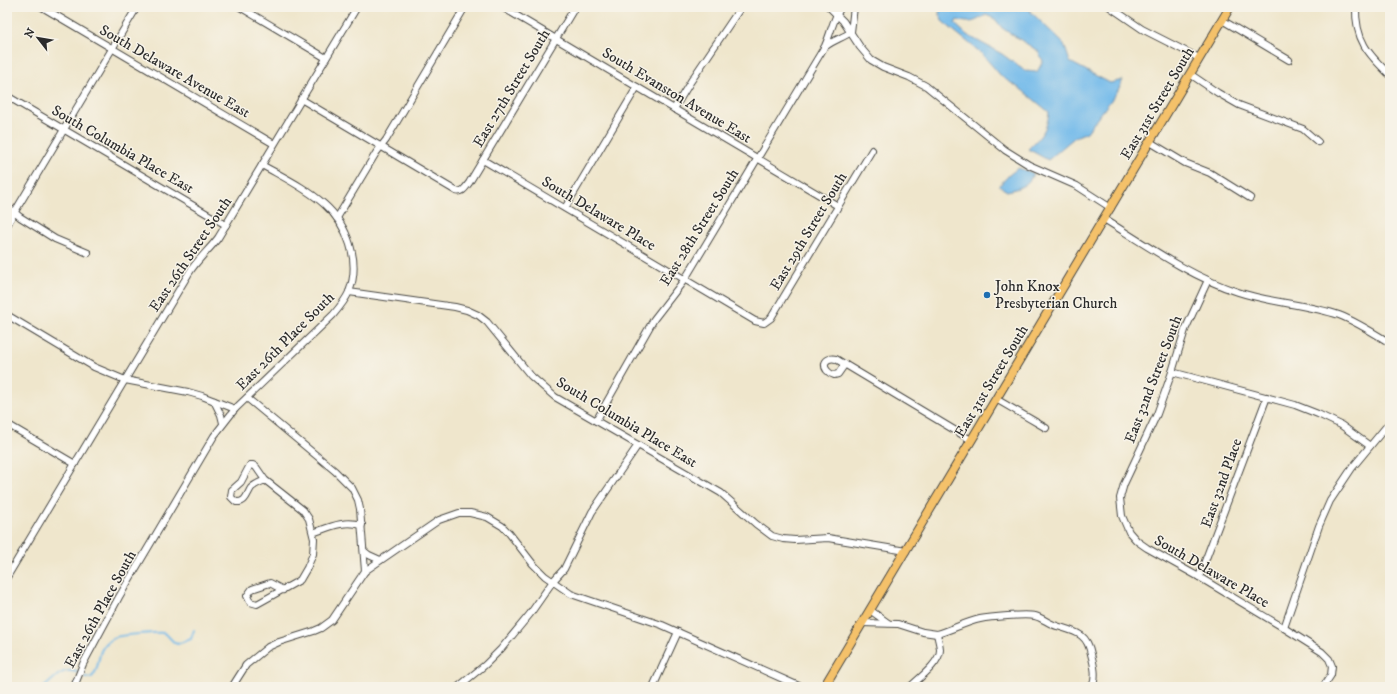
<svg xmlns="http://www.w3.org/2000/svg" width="1397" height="694" font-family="'IM FELL DW Pica',serif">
<rect width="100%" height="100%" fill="#f7f3e8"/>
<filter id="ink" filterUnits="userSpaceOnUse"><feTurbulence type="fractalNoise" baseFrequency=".025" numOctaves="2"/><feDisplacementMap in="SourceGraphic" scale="8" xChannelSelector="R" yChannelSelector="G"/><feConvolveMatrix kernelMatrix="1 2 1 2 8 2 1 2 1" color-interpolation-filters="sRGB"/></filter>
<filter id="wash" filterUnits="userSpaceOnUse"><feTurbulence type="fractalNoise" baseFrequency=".012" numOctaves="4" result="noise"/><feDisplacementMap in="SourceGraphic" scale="16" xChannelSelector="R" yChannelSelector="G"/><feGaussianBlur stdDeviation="0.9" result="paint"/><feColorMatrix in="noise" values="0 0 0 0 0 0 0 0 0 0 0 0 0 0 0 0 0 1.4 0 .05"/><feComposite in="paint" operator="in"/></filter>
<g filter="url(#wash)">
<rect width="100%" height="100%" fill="#efe6cc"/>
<g fill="#72baea" stroke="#4e728a" fill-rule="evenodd">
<path d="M940 7H1027L1032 13 1064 44 1070 62 1110 83 1123 80 1117 92 1087 132 1075 137 1048 160 1028 149C1041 136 1047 131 1049 112L1022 90 1002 77 981 53 942 21 939 11ZM986 15 995 19 1002 28 1038 51 1043 61 1037 72 1025 71 1002 54 967 35 955 24 957 20C971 24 974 22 986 15Z"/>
<path d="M1018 168 1033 173C1030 185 1018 189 1007 191L999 186 1009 175Z"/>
</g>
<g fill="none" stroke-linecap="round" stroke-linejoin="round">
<g stroke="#72baea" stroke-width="2">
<path d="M85 677 91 678C100 669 97 658 102 649 105 644 111 639 116 637 121 635 159 632 163 633 170 635 171 642 177 644L191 639 194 630"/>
<path d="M44 687C56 678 60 668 77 672"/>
</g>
</g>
</g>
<g filter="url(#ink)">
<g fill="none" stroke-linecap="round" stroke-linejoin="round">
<g stroke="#484743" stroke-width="8">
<g id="minor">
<polyline points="42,7 274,144"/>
<polyline points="240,7 326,58"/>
<polyline points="502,7 838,206"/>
<polyline points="829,7 843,21 860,47 871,60 883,67 909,77 926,86 1005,150 1029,165 1077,186 1111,208"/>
<polyline points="1110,7 1142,29 1199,58"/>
<path d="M1356 7C1355 40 1368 54 1390 75"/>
<polyline points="1222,20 1289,60"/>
<path d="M826 46C834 40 842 38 851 32L854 7"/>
<polyline points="1190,74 1218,93 1239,105 1303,129 1318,142"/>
<polyline points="7,96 226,225"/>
<path d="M301 99 456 191C463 193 465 188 469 183L575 7"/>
<polyline points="674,109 691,81 741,7"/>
<polyline points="1150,142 1185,163 1210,173 1250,198"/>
<polyline points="483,160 755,321 764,323 771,318 872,150"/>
<polyline points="7,206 20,217 55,239 88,253"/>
<polyline points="565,208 637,87"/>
<polyline points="337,218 376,153 386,140 465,7"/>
<path d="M1104 219C1146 245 1191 277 1238 292 1271 303 1306 304 1339 315 1357 322 1374 333 1390 343"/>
<polyline points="7,225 137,7"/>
<polyline points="1208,280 1185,330 1172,372 1157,414 1124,484 1120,498 1122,516 1129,532 1137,541 1147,548 1199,577 1284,628 1322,652 1329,659 1332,666 1331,675 1323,687"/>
<polyline points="349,292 455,307 467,310 478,315 487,322 531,376 555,397 721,493 756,524 772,536 783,539 795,540 828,538 906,551"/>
<polyline points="7,315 94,367 125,380 188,392 202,396 235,409"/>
<path d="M845 364 838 374 834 375C821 371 822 356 836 359L971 440"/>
<polyline points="1172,372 1295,405 1318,414 1341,425 1370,446"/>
<polyline points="247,398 335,471 352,488 358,500 360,509 365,571"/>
<polyline points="996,399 1046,428"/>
<polyline points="214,401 221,415 223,423"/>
<path d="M596 421 654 319 685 279 825 46C831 33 833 19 841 7"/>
<polyline points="7,424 75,464"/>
<path d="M265 480C261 482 255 484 251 488 247 494 246 503 236 502L231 497 232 490 241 482 250 465H253L256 467 265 480 303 510 309 519 314 539 313 554 307 568 300 580 257 604 250 602 247 596 252 589 270 583 283 590"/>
<path d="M313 533C330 527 343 520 362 525"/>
<polyline points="364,551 369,555 380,560"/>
<path d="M7 577 189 273C197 260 209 250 218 238L357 7"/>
<polyline points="1199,577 1267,397"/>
<polyline points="870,610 888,623"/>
<polyline points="862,623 898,624 923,632 937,634"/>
<polyline points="1284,628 1319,526 1330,501 1352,468 1390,422"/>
<path d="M74 687 83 664 119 597 214 436 235 409 333 315C339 308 345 301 349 292 361 262 348 225 324 204 306 188 283 177 262 165"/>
<polyline points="232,687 246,665 268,647 279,642 314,631 321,628 332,620 365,571 439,520 459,513 470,513 487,517 502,526 509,533 533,564 545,576 571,594 662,625 801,687"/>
<polyline points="458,687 485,665 501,649 530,614 553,581 564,569 592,512 638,445"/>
<polyline points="653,687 678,632"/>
<path d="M910 687C918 679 940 663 940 650 940 645 938 639 937 634 951 630 966 622 980 619 990 617 1025 614 1035 616 1043 618 1049 624 1057 626 1076 632 1087 633 1091 654 1094 665 1097 677 1092 687"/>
</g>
</g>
<g stroke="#484743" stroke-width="10">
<polyline id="major" points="824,687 1230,7"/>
</g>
<use href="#minor" stroke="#fff" stroke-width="6"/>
<use href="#major" stroke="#f4c16a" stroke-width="8"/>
</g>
</g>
<circle fill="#1f6fb2" stroke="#f7f3e8" stroke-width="1.5" cx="987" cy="295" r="4"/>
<g text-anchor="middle" stroke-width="3" stroke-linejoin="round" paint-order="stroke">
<g font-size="15" fill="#2b2b2b" stroke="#f7f3e8">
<text transform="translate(175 71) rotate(30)" y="5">South Delaware Avenue East</text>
<text transform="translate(511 88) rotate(-59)" y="5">East 27th Street South</text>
<text transform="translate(677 95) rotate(31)" y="5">South Evanston Avenue East</text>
<text transform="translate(1157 103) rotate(-59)" y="5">East 31st Street South</text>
<text transform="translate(123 149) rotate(30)" y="5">South Columbia Place East</text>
<text transform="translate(599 213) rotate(31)" y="5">South Delaware Place</text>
<text transform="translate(699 227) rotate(-58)" y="5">East 28th Street South</text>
<text transform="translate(808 231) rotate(-59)" y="5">East 29th Street South</text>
<text transform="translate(190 254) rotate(-56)" y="5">East 26th Street South</text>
<text transform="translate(285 341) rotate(-45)" y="5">East 26th Place South</text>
<text transform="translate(1153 379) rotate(-69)" y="5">East 32nd Street South</text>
<text transform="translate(991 381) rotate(-59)" y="5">East 31st Street South</text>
<text transform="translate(627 422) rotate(31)" y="5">South Columbia Place East</text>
<text transform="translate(1221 483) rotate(-70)" y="5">East 32nd Place</text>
<text transform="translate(1212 571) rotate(30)" y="5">South Delaware Place</text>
<text transform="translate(100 609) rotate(-61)" y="5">East 26th Place South</text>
</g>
<g font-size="15" fill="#2b2b2b" stroke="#f7f3e8" text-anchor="start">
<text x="995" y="291">John Knox<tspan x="995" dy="17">Presbyterian Church</tspan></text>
</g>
</g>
<rect width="1397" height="694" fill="none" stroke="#f7f3e8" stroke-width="24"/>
<g transform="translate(38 38) rotate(301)" stroke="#f7f3e8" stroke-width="3" paint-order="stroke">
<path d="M0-3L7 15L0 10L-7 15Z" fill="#2b2b2b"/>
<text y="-6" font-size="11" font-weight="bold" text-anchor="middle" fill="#2b2b2b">N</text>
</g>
</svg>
